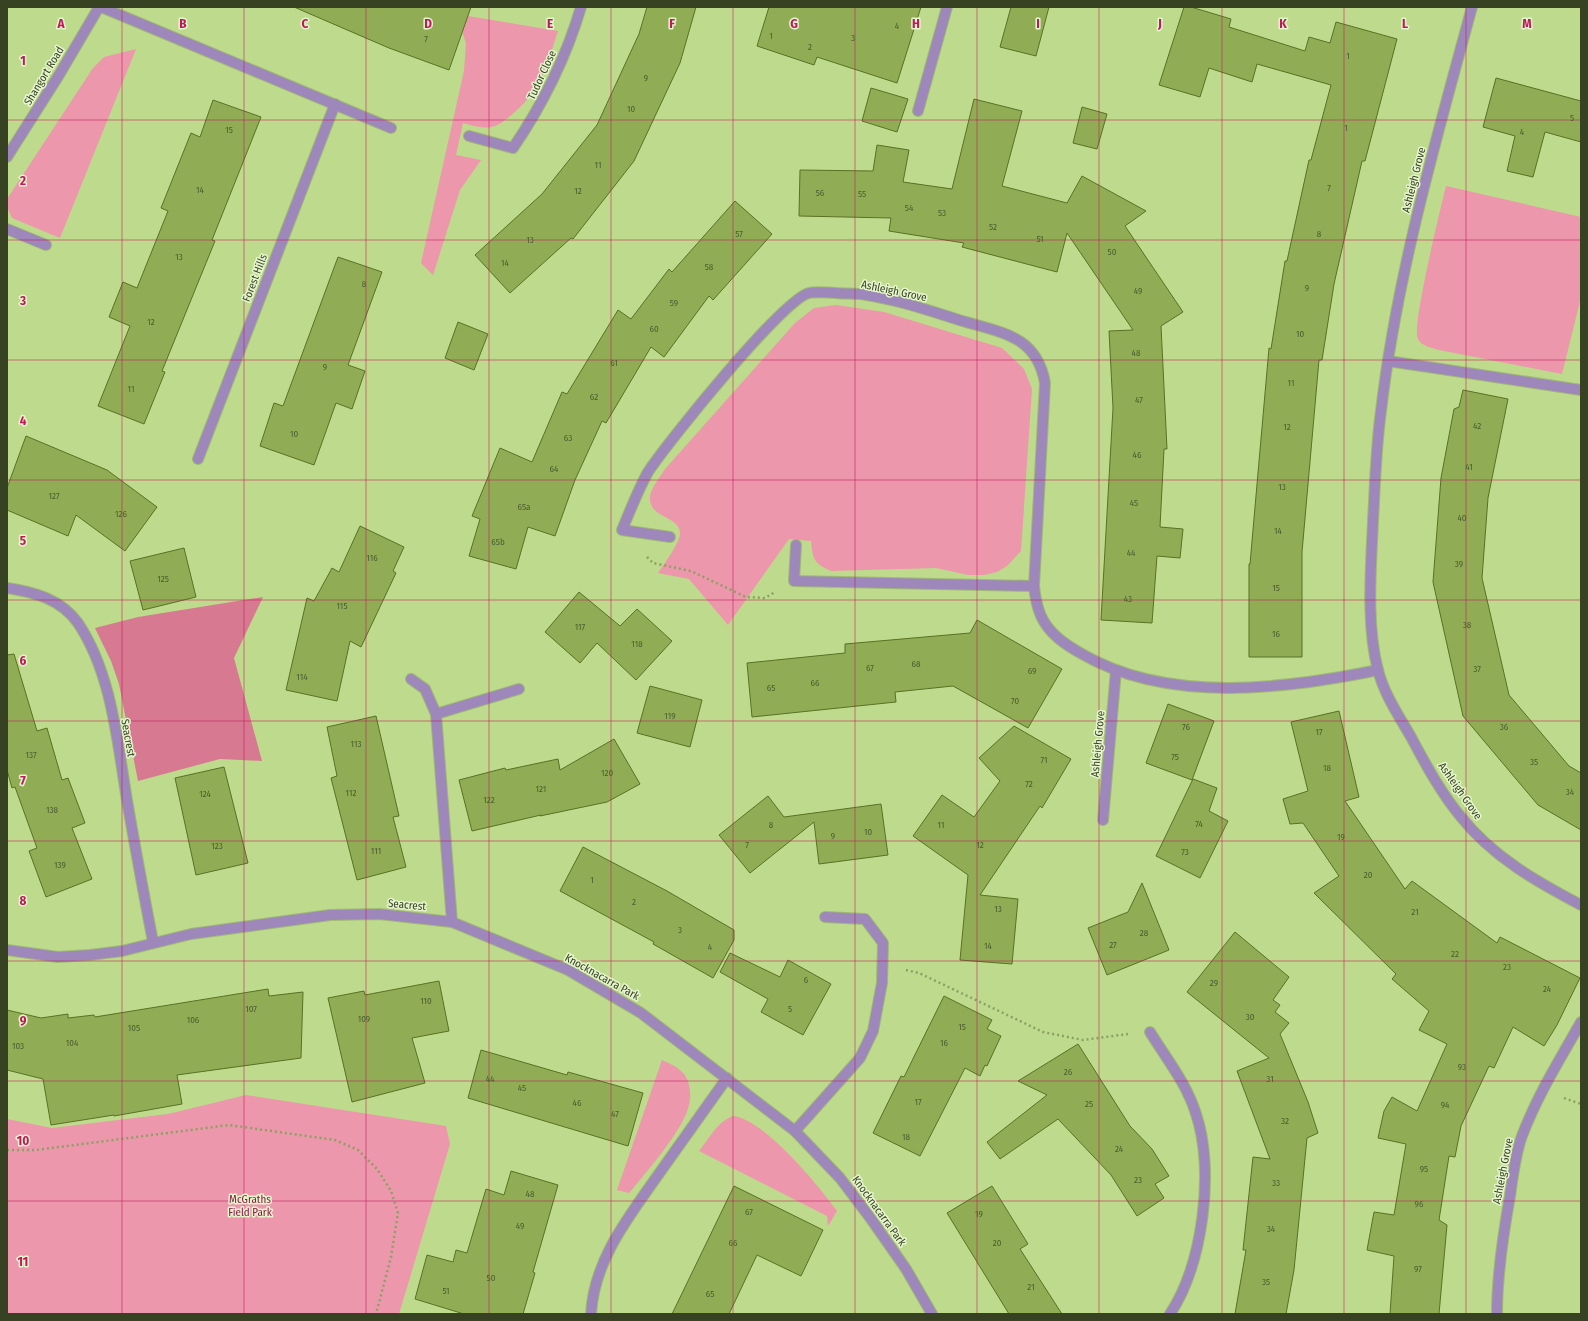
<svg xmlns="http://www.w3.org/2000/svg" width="1588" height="1321" font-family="'Fira Sans Condensed',sans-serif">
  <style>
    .green { fill: #ec97ab }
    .forest { fill: #d77a91 }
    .building { fill: #90ad56; stroke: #597124 }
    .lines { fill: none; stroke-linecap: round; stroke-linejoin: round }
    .minor-casing { stroke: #a0b974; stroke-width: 12 }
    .path { stroke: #8ba164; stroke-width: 2.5; stroke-dasharray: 2 3; stroke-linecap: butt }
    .minor { stroke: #9e87bb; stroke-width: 10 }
    .grid { fill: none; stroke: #c2185b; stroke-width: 1; stroke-opacity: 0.55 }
    .labels { text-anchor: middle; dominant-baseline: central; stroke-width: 3; stroke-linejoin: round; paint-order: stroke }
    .number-label { font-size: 9px; fill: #4c5d2e }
    .street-label { font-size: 11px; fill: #364221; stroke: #e6f5ce }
    .park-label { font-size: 11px; fill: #881842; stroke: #e6f5ce }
    .grid-label { font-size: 13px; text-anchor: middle; font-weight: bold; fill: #c2185b; stroke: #e6f5ce; stroke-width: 3; stroke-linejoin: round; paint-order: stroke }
  </style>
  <rect width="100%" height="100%" fill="#beda8c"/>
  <g class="green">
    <path d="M456,14l102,17c-12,36 -17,61 -49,86 -5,4 -11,9 -18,10 -8,2 -20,-2 -28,-4l-7,32 25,5 -21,30 -27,85 -12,-12 43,-192 2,-28z"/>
    <path d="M136,49l-76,189 -48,-20 -4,-9 -1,-10 86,-131 11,-11z"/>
    <path d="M1446,186l135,31v80l-19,77 -123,-24c-6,-2 -18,-4 -21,-11 -7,-11 23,-132 28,-153z"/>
    <path d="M836,305l48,7 118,36 22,21 8,20 -11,162 -14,15 -10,6 -13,3h-16l-32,-7 -105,3c-18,-8 -18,-12 -20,-30l-22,-2 -61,86 -39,-46 -31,-6c6,-9 22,-30 22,-40 0,-17 -32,-15 -30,-36 1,-9 10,-20 15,-28l130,-146 19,-15z"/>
    <path d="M662,1060c6,3 14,6 19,11 9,7 11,24 8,34 -5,24 -44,69 -60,88l-12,-3z"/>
    <path d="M246,1095l200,31 4,18 -51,170h-392v-195l45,9 116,-14z"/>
    <path d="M733,1116c31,3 86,70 104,95l-9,15 -1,-10 -128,-65c10,-12 18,-29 34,-35z"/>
  </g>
  <path class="forest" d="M263,597l-29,61 28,103 -42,-2 -82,22 -19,-97 -8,-23 -16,-33 43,-11z"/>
  <g class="building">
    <path d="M294,7h177l-22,63 -60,-22z"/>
    <path d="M647,7h49l-16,56 -46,98 -61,78 -2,-1 -61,55 -35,-38 67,-61 55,-69 42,-91z"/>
    <path d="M769,7h152l-24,76 -80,-26 -3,8 -57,-19z"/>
    <path d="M1011,7h38l-13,49 -36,-9z"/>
    <path d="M1184,7h7l40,12 -2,8 76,24 4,-14 21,6 6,-21 61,17 -32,122h-3l-28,123 -12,76h-3l-17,192v105h-53v-93h1l19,-216 2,1 14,-88h2l22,-101h2l20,-75 -74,-21 -5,18 -43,-14 -9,29 -41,-12z"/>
    <path d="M1496,78l85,23v41l-36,-10 -12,45 -26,-6 8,-35 -32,-9z"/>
    <path d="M871,88l37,11 -11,33 -35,-11z"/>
    <path d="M974,99l48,12 -20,75 65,17 15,-27 64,35 -21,15 58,86 -22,14 6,123h-3l-4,78 23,2 -3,29 -23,-2 -5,67 -51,-3 12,-212 -4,-77 24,-1 -66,-97 -10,39 -95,-25 2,-4 -75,-12 2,-13 -92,-2 1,-46 73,1 4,-26 32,5 -6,32 49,7z"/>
    <path d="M213,100l48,17 -49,123 3,1 -53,130 3,1 -21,52 -46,-18 32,-80 -21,-9 14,-35 14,6 31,-77 -7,-3 30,-75 9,4z"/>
    <path d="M1082,107l25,7 -10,35 -24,-6z"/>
    <path d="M735,201l37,33 -59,66 -4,-4 -45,61 -13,-10 -45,76 -4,-2 -27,59 -20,56 -27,-9 -12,42 -47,-13 11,-37 -8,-3 28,-68 32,14 30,-70 5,2 51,-84 13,9 38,-50 3,3z"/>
    <path d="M338,257l44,15 -34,93 17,6 -13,38 -16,-6 -22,62 -54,-19 14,-43 9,3z"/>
    <path d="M458,322l30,12 -14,36 -29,-12z"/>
    <path d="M1463,390l45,9 -20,99 -6,80 27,117 60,71 12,7v57l-43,-25 -75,-89 -30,-134 8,-104 13,-69 5,-2z"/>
    <path d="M26,436l81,34 50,37 -32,44 -49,-36 -8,21 -61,-26v-22z"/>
    <path d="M360,526l44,21 -11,24 3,2 -35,74 -11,-6 -13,60 -51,-11 21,-92 7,3 18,-33 7,4z"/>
    <path d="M184,548l12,49 -53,13 -13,-49z"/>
    <path d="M579,592l41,34 17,-17 35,32 -36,39 -39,-37 -17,20 -35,-31z"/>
    <path d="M977,620l85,49 -34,59 -75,-42 -58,6 1,10 -144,15 -5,-54 98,-10v-9l125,-11z"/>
    <path d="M14,654l23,77 10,-3 15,52 6,-2 17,45 -13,5 20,51 -46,18 -17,-46 8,-3 -22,-61 -3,1 -5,-18v-115z"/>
    <path d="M650,686l52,14 -12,47 -53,-14z"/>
    <path d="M1168,704l46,17 -22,59 -46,-17z"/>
    <path d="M1339,711l20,86 -14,4 60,88 7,-8 85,62 3,-6 80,41 -23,47 -13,21 -31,-19 -19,41 -5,-2 -28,60 -6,31 -6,-1 -10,64 8,5 -8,89h-49l4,-58 -27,-6 7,-38 20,3 12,-71 -28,-6 6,-27 8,-14 25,14 30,-67 -28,-14 10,-19 -37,-32 4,-5 -82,-81 25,-17 -36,-53 -13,1 -7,-25 25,-8 -17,-69z"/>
    <path d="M376,716l23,100 -6,1 13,50 -49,13 -26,-102 6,-2 -10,-49z"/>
    <path d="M1014,726l57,33 -29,49 -2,-2 -60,89 38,4 -6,65 -52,-4 8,-85 -55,-39 29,-41 32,22 26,-36 -21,-23z"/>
    <path d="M614,739l26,45 -33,18 -67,14 1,-1 -69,16 -13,-51 46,-12 1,2 52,-11 2,11z"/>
    <path d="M224,767l24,96 -52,12 -21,-97z"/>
    <path d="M1193,779l24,9 -8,23 19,10 -28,57 -44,-22z"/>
    <path d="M768,796l16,21 97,-13 7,51 -69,9 -5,-42 -64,51 -31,-38z"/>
    <path d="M583,847l84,44 67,39v10l-21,38 -60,-34 1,-2 -94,-51z"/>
    <path d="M1142,883l27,67 -62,25 -19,-47 40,-16z"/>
    <path d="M1235,932l54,45 -16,23 7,5 -5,7 14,11 -9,11 28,68 10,31 -11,5 -13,132 -8,44h-51l11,-64h-3l10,-93 17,2 -33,-88 32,-13 -82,-66z"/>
    <path d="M730,953l50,24 8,-17 43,24 -28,51 -42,-23 7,-13 -48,-27z"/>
    <path d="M439,981l10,50 -37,7 13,45 -73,19 -24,-104 36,-7 1,4z"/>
    <path d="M268,989l1,7 34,-4 -2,66 -124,17 5,29 -68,12v-1l-63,10 -8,-46 -36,-9v-60l34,8 27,-4v4l26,-3 1,2z"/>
    <path d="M944,996l48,24 -5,9 14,7 -14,30 -2,-1 -5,11 -15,-8 -45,88 -47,-23 28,-57 3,1z"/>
    <path d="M1078,1044l52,82 22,23 17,27 -14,8 9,14 -27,18 -26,-41 -53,-56 -58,40 -13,-17 60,-47 -29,-14z"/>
    <path d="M481,1050l86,25 1,-3 75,21 -15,53 -160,-48z"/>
    <path d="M511,1171l47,14 -25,87 2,1 -12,41h-59l-49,-15 12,-44 26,7 3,-12 11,3 19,-64 18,6z"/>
    <path d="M734,1186l89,44 -22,46 -44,-21 -28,59h-57z"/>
    <path d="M992,1186l36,58 -8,5 42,65h-53l-62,-101z"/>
  </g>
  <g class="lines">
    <g class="minor-casing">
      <g id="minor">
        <path d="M101,7l290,121"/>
        <path d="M1472,7c-36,133 -75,267 -91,404 -5,36 -6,73 -8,110 -2,46 -7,104 5,149 6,24 21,46 33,67 15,28 30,56 50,80 32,40 76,65 120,88"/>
        <path d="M918,111l29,-104"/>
        <path d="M469,136l44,12c30,-44 53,-90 68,-141"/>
        <path d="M7,157l52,-82 40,-68"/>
        <path d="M7,229l39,16"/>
        <path d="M1388,361l193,29"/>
        <path d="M198,459l137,-355"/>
        <path d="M670,537l-48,-7c8,-19 16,-40 26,-58 19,-29 134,-172 161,-179 8,-2 19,0 27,0 10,1 21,0 30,2 34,5 67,17 100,27 38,11 71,15 79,61l-11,203c1,10 3,21 7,30 8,18 25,29 41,38 86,50 203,35 296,16"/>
        <path d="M796,545l-2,36 240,5"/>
        <path d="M7,588c27,4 54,11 71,35 34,51 39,118 49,177 8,47 17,95 26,142"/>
        <path d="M411,679l14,10 11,25 16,208"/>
        <path d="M436,714l83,-25"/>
        <path d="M1103,820l13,-150"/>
        <path d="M7,950l51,7 32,-2 32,-4 69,-17 139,-19 49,-1 73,8 116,48 73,43 154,118 45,47 31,41 35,50 26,45"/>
        <path d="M1150,1032c16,26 37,52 46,82 19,56 7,150 -26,200"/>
        <path d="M795,1131l65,-73 13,-27 9,-48 1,-40 -18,-24 -40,-2"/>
        <path d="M591,1314c3,-54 37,-96 67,-139 23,-32 46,-65 69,-97"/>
        <path d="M1497,1314c0,-40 6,-79 13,-118 3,-20 5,-41 12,-60 15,-40 38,-77 59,-114"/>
      </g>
    </g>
    <g class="path">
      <path d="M647,557l6,6 38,8 55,26 19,1 10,-6"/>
      <path d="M906,970l13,3 124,59 40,8 45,-6"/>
      <path d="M1564,1098l17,6"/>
      <path d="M7,1150h29l193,-25 106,15 23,10 19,19 14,22 7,22 -7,44 -15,57"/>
    </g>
    <use href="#minor" class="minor"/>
  </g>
  <path class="grid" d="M122,7v1307M244,7v1307M366,7v1307M489,7v1307M611,7v1307M733,7v1307M855,7v1307M977,7v1307M1099,7v1307M1222,7v1307M1344,7v1307M1466,7v1307M7,120h1574M7,240h1574M7,360h1574M7,480h1574M7,600h1574M7,721h1574M7,841h1574M7,961h1574M7,1081h1574M7,1201h1574"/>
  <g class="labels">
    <g class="number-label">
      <text x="897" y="26">4</text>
      <text x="771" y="36">1</text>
      <text x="853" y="38">3</text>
      <text x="426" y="39">7</text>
      <text x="810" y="47">2</text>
      <text x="1348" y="56">1</text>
      <text x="646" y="78">9</text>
      <text x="631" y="109">10</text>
      <text x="1572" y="118">5</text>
      <text x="1346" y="128">1</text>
      <text x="229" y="130">15</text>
      <text x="1522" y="132">4</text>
      <text x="598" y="165">11</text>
      <text x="1329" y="188">7</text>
      <text x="200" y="190">14</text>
      <text x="578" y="191">12</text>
      <text x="820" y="193">56</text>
      <text x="862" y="194">55</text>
      <text x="909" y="208">54</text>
      <text x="942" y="213">53</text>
      <text x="993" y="227">52</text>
      <text x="739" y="234">57</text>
      <text x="1319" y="234">8</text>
      <text x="1040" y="239">51</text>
      <text x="530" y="240">13</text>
      <text x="1112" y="252">50</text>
      <text x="179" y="257">13</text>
      <text x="505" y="263">14</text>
      <text x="709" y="267">58</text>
      <text x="364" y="284">8</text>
      <text x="1307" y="288">9</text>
      <text x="1138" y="291">49</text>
      <text x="674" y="303">59</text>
      <text x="151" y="322">12</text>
      <text x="654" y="329">60</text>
      <text x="1300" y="334">10</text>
      <text x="1136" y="353">48</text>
      <text x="614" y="363">61</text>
      <text x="325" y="367">9</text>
      <text x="1291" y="383">11</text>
      <text x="131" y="389">11</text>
      <text x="594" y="397">62</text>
      <text x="1139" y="400">47</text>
      <text x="1477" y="426">42</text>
      <text x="1287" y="427">12</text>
      <text x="294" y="434">10</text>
      <text x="568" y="438">63</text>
      <text x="1137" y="455">46</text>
      <text x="1469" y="467">41</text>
      <text x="554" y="469">64</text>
      <text x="1282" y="487">13</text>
      <text x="54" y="496">127</text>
      <text x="1134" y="503">45</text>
      <text x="524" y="507">65a</text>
      <text x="121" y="514">126</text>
      <text x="1462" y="518">40</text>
      <text x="1278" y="531">14</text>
      <text x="498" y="542">65b</text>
      <text x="1131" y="553">44</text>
      <text x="372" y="558">116</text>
      <text x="1459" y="564">39</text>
      <text x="163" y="579">125</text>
      <text x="1276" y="588">15</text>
      <text x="1128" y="599">43</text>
      <text x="342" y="606">115</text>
      <text x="1467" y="625">38</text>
      <text x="580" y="627">117</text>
      <text x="1276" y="634">16</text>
      <text x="637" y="644">118</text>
      <text x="916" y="664">68</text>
      <text x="870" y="668">67</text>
      <text x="1477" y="669">37</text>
      <text x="1032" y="671">69</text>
      <text x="302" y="677">114</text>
      <text x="815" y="683">66</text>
      <text x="771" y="688">65</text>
      <text x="1015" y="701">70</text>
      <text x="670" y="716">119</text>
      <text x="1186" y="727">76</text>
      <text x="1504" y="727">36</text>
      <text x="1319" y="732">17</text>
      <text x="356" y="744">113</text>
      <text x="31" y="755">137</text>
      <text x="1175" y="757">75</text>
      <text x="1044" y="760">71</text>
      <text x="1534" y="762">35</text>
      <text x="1327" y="768">18</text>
      <text x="607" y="773">120</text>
      <text x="1029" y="784">72</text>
      <text x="541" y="789">121</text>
      <text x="1570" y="792">34</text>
      <text x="351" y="793">112</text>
      <text x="205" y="794">124</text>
      <text x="489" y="800">122</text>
      <text x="52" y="810">138</text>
      <text x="1199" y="824">74</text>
      <text x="771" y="825">8</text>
      <text x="941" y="825">11</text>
      <text x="868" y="832">10</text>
      <text x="833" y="836">9</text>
      <text x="1341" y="837">19</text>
      <text x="747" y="845">7</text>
      <text x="980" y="845">12</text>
      <text x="217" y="846">123</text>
      <text x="376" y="851">111</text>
      <text x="1185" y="852">73</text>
      <text x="60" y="865">139</text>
      <text x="1368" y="875">20</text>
      <text x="592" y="880">1</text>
      <text x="634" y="902">2</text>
      <text x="998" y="909">13</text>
      <text x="1415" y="912">21</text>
      <text x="680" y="930">3</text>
      <text x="1144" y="933">28</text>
      <text x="1113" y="945">27</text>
      <text x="988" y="946">14</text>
      <text x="710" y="947">4</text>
      <text x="1455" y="954">22</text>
      <text x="1507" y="967">23</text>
      <text x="806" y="980">6</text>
      <text x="1214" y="983">29</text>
      <text x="1547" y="989">24</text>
      <text x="426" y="1001">110</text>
      <text x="251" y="1009">107</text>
      <text x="790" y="1009">5</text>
      <text x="1250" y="1017">30</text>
      <text x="364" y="1019">109</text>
      <text x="193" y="1020">106</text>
      <text x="962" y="1027">15</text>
      <text x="134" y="1028">105</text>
      <text x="72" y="1043">104</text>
      <text x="944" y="1043">16</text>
      <text x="18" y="1046">103</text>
      <text x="1462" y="1067">93</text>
      <text x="1068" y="1072">26</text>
      <text x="490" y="1079">44</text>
      <text x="1270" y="1079">31</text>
      <text x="522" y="1088">45</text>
      <text x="918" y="1102">17</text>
      <text x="577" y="1103">46</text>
      <text x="1089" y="1104">25</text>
      <text x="1445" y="1105">94</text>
      <text x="615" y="1114">47</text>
      <text x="1285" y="1121">32</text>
      <text x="906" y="1137">18</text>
      <text x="1119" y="1149">24</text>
      <text x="1424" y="1169">95</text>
      <text x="1138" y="1180">23</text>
      <text x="1276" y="1183">33</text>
      <text x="530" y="1194">48</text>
      <text x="1419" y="1204">96</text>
      <text x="749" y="1212">67</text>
      <text x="979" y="1214">19</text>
      <text x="520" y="1226">49</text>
      <text x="1271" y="1229">34</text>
      <text x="733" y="1243">66</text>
      <text x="997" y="1243">20</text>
      <text x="1418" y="1269">97</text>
      <text x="491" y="1278">50</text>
      <text x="1266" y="1282">35</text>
      <text x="1031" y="1287">21</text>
      <text x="446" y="1291">51</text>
      <text x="710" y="1294">65</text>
    </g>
    <g class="street-label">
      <text transform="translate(542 75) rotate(-65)">Tudor Close</text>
      <text transform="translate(44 76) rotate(-59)">Shangort Road</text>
      <text transform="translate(1414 180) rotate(-76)">Ashleigh Grove</text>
      <text transform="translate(255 278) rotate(-69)">Forest Hills</text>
      <text transform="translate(894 291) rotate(12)">Ashleigh Grove</text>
      <text transform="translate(128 738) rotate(80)">Seacrest</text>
      <text transform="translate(1098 744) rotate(-85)">Ashleigh Grove</text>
      <text transform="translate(1460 791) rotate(55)">Ashleigh Grove</text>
      <text transform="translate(407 905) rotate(5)">Seacrest</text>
      <text transform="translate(602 977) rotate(29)">Knocknacarra Park</text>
      <text transform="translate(1503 1171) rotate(-79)">Ashleigh Grove</text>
      <text transform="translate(879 1211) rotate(54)">Knocknacarra Park</text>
    </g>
    <g class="park-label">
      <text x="250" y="1199">McGraths<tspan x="250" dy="13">Field Park</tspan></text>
    </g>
  </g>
  <g class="grid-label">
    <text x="61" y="28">A</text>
    <text x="183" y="28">B</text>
    <text x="305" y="28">C</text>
    <text x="428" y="28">D</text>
    <text x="550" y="28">E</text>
    <text x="672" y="28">F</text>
    <text x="794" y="28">G</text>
    <text x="916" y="28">H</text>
    <text x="1038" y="28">I</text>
    <text x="1160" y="28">J</text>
    <text x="1283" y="28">K</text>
    <text x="1405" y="28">L</text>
    <text x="1527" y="28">M</text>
    <text x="23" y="65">1</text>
    <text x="23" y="185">2</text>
    <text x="23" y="305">3</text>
    <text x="23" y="425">4</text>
    <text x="23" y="545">5</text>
    <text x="23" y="665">6</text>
    <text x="23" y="785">7</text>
    <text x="23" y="905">8</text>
    <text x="23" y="1025">9</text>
    <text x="23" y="1145">10</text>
    <text x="23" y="1266">11</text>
  </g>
  <rect width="1588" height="1321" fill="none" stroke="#364221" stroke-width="16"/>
</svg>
